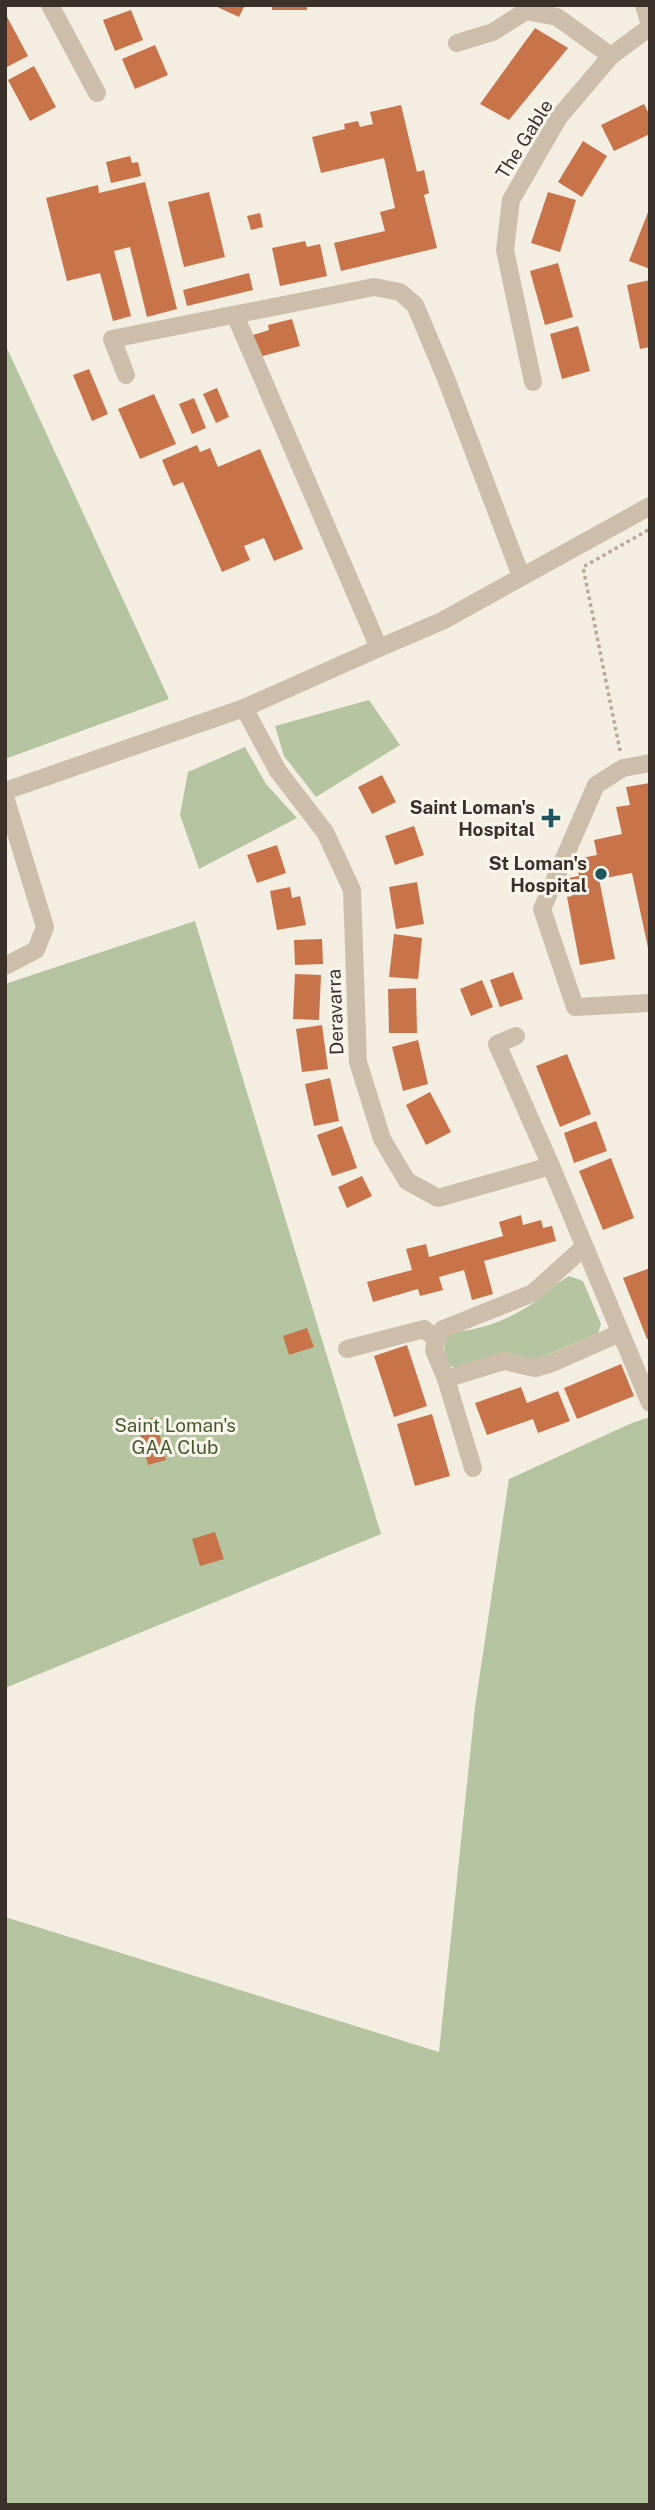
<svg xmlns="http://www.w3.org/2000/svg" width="655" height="2510" font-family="'Public Sans',sans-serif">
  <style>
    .green { fill: #b5c4a0 }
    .building { fill: #c9734a }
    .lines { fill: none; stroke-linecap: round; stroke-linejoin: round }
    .path { stroke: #b9a896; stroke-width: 3.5; stroke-dasharray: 3.5 3.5; stroke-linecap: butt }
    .minor { stroke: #cdbeac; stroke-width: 18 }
    .poi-dot { fill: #1e555e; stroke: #fbf6ee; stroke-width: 2.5 }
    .labels { text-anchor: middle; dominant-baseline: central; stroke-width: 6; stroke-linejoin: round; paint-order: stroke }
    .street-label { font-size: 19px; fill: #3b312b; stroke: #fbf6ee }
    .poi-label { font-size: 19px; font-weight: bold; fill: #3b312b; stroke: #fbf6ee; text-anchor: end }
    .park-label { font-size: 19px; fill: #465a2e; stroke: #fbf6ee }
  </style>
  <rect width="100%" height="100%" fill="#f4ede1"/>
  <g class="green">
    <path d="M5,344l164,355 -164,60z"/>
    <path d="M369,700l31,45 -84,52 -32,-41 -9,-30z"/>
    <path d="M245,747l21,37 31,34 -98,51 -19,-54 8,-43z"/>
    <path d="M195,921l186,613 -376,154v-704z"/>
    <path d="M569,1276l14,5 18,43 -3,9 -63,27 -75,9 -10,-3 -6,-14 1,-13 7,-7c32,-2 61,-14 87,-33 10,-8 19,-17 30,-23z"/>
    <path d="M650,1417v1088h-645v-588l434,135 36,-345 34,-228 123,-56z"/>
  </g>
  <g class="building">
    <path d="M213,5h32l-6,12z"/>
    <rect x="272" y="5" width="35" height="5"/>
    <path d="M131,10l12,30 -28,11 -12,-31z"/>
    <path d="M5,13l23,43 -23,12z"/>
    <path d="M535,28l33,20 -59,72 -29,-16z"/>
    <path d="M155,45l13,30 -33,14 -13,-30z"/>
    <path d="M34,66l22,41 -26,14 -22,-41z"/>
    <path d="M644,104l6,12v18l-36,17 -13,-26z"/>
    <path d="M401,105l16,67 7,-2 5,23 -5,2 13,53 -96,23 -7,-28 51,-12 -5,-19 15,-4 -11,-50 -63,15 -9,-36 33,-8 -1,-5 14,-3 2,6 13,-3 -3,-12z"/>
    <path d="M583,141l24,15 -25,41 -24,-15z"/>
    <path d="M130,156l2,7 6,-1 3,14 -30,7 -5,-21z"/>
    <path d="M145,182l32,127 -30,8 -17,-70 -16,4 17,65 -18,5 -13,-48 -33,8 -21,-83 52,-13 1,8z"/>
    <path d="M209,192l16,65 -41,10 -16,-65z"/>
    <path d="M548,192l28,8 -16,52 -29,-9z"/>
    <path d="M650,207v62l-21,-8z"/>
    <path d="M260,213l3,14 -12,3 -4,-14z"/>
    <path d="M305,241l2,6 13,-3 7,32 -47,10 -8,-38z"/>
    <path d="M558,263l15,54 -28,8 -15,-54z"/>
    <path d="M249,273l4,17 -66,16 -4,-16z"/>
    <path d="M650,280v67l-10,2 -13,-64z"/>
    <path d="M292,319l8,27 -41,11 -6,-22 16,-5 -1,-5z"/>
    <path d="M578,326l12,45 -28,8 -12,-45z"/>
    <path d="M89,369l19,45 -16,7 -19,-46z"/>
    <path d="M217,388l12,29 -13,6 -13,-29z"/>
    <path d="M154,394l22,50 -36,15 -22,-50z"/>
    <path d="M194,398l12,30 -14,6 -13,-30z"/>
    <path d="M197,445l3,7 10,-4 8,19 42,-18 43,100 -29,12 -10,-23 -20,8 6,14 -28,12 -39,-90 -10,4 -11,-26z"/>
    <path d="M382,775l14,27 -24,12 -14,-27z"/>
    <path d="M650,783v174l-18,-84 -33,6 16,80 -35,6 -13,-68 5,-1 -4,-18 11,-2 -3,-17 21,-4 -3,-15 28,-6 -6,-27 14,-2 -4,-18z"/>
    <path d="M414,826l10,29 -29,10 -10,-29z"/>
    <path d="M277,845l9,28 -29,10 -10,-28z"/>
    <path d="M417,882l7,42 -28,5 -7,-42z"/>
    <path d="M290,887l2,11 8,-2 6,29 -29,5 -7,-39z"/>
    <path d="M394,934l28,4 -4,41 -29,-2z"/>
    <path d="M322,939l1,25 -28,1 -1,-25z"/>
    <path d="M513,972l10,27 -23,8 -10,-27z"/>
    <path d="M295,974l26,1 -2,45 -26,-1z"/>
    <path d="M482,980l11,27 -22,9 -11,-27z"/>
    <path d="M416,988l1,45h-28l-1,-44z"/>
    <path d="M322,1025l6,44 -26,3 -6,-43z"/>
    <path d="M418,1040l10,44 -25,7 -11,-44z"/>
    <path d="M567,1054l24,60 -31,13 -24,-61z"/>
    <path d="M330,1078l9,43 -25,5 -9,-42z"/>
    <path d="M430,1092l21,40 -25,13 -20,-40z"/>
    <path d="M596,1121l11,30 -33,12 -10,-30z"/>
    <path d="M342,1126l15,42 -25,8 -15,-41z"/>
    <path d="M611,1158l23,60 -31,12 -24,-59z"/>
    <path d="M362,1176l10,20 -25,12 -9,-21z"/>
    <path d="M521,1215l2,10 18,-5 2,8 9,-2 4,15 -72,20 9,33 -21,6 -8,-30 -25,7 4,13 -23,6 -2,-7 -45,13 -6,-20 45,-12 -6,-21 20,-5 3,13 74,-21 -4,-14z"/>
    <path d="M650,1268v70l-3,1 -24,-61z"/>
    <path d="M307,1328l7,19 -25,8 -6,-19z"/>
    <path d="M407,1345l20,61 -33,11 -20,-61z"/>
    <path d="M621,1364l13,32 -57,23 -13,-31z"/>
    <path d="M521,1387l6,16 31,-12 12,30 -32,12 -5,-14 -46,16 -12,-32z"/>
    <path d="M432,1414l18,62 -35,10 -18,-62z"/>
    <path d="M155,1417l11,43 -18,5 -11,-43z"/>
    <path d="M215,1532l9,27 -24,7 -8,-27z"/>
  </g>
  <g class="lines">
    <path class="path" d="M620,751l-37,-184 67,-38"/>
    <g class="minor">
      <path d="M50,5l47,88"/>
      <path d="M644,5l6,20"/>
      <path d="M457,43l36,-11 33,-21 31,6 54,39"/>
      <path d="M235,315l144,333"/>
      <path d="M126,375l-14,-36 262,-52 26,5 15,13 30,71 76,200"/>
      <path d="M533,382l-28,-132 6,-50 48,-83 52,-61 39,-29"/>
      <path d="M244,708l34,63 47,61 27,58 6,172 24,77 25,42 31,17 113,-32"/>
      <path d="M650,763l-27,5 -27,17 -54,124 33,98 75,-4"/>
      <path d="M5,791l239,-83 135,-60 63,-27 208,-115"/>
      <path d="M5,797l40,130 -9,23 -31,16"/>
      <path d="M516,1036l-19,8 54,122 99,237"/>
      <path d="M436,1339l-2,11 12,29 27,89"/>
      <path d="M347,1349l77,-20 12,10 7,-10 90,-36 50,-45"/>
      <path d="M446,1379l58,-18 31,7 17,-5 68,-30"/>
    </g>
  </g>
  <g class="poi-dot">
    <path d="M547.5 807.5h7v7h7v7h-7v7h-7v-7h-7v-7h7z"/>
    <circle cx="601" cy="874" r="7"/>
  </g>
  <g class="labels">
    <g class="street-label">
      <text transform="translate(524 139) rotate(-58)">The Gable</text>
      <text transform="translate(335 1012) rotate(-92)">Deravarra</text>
    </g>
    <g class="poi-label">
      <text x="535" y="807">Saint Loman's<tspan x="535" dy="22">Hospital</tspan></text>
      <text x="587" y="863">St Loman's<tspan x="587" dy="22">Hospital</tspan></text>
    </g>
    <g class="park-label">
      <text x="175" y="1425">Saint Loman's<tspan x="175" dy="22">GAA Club</tspan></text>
    </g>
  </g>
  <rect width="655" height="2510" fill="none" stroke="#3b312b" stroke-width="14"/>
</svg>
